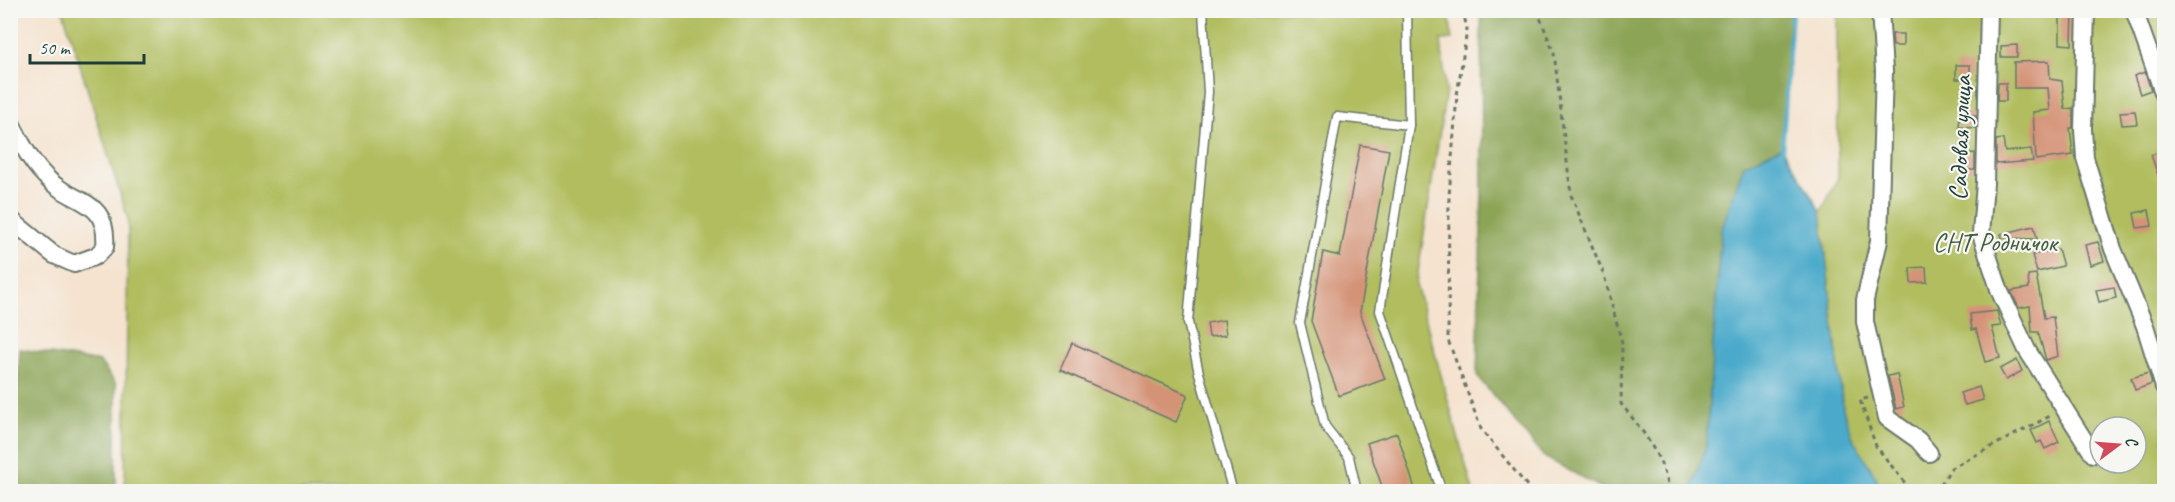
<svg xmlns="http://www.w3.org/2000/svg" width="2175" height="502" font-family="Caveat,sans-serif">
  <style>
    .green { fill: #b1bd5f; stroke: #687d4a; stroke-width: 1.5; fill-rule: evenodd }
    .forest { fill: #8ca456; stroke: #567045; stroke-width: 1.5 }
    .water { fill: #4caacb; stroke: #367480; stroke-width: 1.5 }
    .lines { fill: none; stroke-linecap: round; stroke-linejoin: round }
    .stream { stroke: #4caacb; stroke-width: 4.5 }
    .building { fill: #d49377 }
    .lane-casing { stroke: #6a776a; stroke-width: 11 }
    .street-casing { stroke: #6a776a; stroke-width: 20 }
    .path { stroke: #6a776a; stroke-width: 3; stroke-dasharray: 4.5 4.5; stroke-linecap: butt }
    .lane { stroke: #fff; stroke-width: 8 }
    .street { stroke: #fff; stroke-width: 16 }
    .labels { text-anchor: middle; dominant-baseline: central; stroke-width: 4.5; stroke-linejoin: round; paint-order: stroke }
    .street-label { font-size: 26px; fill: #1f3d34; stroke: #f6f6f2 }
    .park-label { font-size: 26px; fill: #445d3f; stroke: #f6f6f2 }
  </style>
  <rect width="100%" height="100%" fill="#f6f6f2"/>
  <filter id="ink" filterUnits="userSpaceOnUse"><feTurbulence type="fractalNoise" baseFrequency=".0167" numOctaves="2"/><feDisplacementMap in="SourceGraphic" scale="12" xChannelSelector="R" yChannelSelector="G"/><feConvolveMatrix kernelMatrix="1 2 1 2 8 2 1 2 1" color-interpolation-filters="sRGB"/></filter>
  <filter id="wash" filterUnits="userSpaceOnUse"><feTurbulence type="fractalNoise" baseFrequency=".008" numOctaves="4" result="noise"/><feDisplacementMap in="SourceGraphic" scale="24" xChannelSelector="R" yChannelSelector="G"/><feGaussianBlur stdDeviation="1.35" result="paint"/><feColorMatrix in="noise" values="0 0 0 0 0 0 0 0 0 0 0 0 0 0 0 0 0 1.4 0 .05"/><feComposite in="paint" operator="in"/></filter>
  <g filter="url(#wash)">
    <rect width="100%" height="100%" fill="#f5e3cf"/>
    <g class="green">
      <path d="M63,11h1386l3,28 -11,1 5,51 -30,194 57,206h-1348l3,-272z"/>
      <path d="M1837,11h327v480h-287v-12l-23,-38 -11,-32 -22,-197 17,-34zM2100,427h36v36h-36z"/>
    </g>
    <g class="forest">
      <path d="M1481,11h311l-10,136 -38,18 -23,66 -15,216 -15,44h-84l-63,-34 -67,-81 5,-188z"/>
      <path d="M20,349l80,13 16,22v107h-105z"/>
    </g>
    <path class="water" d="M1782,147l39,65 22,197 11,32 23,38v12h-186l15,-44 15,-216 23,-66z"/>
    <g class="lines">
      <path class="stream" d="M1782,151l10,-141"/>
    </g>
    <g id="blocks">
      <g class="building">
        <path d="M2060,10h13l-1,35 -12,-1z"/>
        <path d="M1892,34h11v12h-10z"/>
        <path d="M2017,45v12h-16v-11z"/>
        <path d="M2049,61l1,18 12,2 3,28 8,-1v20h-3l3,27 -37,5 -3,-48 17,-2 -2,-22h-34v-26z"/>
        <rect x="1956" y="65" width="14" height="14"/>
        <path d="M2145,72l6,18 -11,4 -6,-18z"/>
        <path d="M1998,83h8v18h-9z"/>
        <path d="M2135,111l2,13 -15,1 -2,-13z"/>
        <path d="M1960,114l16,1v13l-17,-1z"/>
        <path d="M2003,139l2,13 26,-3 2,12 -37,3v-24z"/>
        <path d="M1360,145l29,5 -29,162 25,67 -46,17 -28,-75 12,-69 17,4z"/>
        <path d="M2164,150v39h-1l-12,-34z"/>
        <path d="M1975,153v17h-11l-1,-16z"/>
        <path d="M2149,210l3,16 -15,2 -3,-15z"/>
        <path d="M2034,226l3,13 -35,-1 -1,-4z"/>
        <path d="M2098,242l6,19 -14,4 -5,-20z"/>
        <path d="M2058,249l5,17 -26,6 -5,-17z"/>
        <path d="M1926,267l1,15 -16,1 -1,-15z"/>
        <path d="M2036,274l8,44 9,-1 5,39 -12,4 -8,-28h-6l-2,-26 -11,2 -8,-17 18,-3 -1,-13z"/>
        <path d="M2114,287l2,11 -17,4 -3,-12z"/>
        <path d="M1997,311l4,15 -9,1 8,31 -15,4 -9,-33 -4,1 -2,-16z"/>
        <path d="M1224,320l2,15 -17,2 -2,-14z"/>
        <path d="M1072,343l116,52 -12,27 -116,-52z"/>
        <path d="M2017,360l5,11 -16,9 -6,-11z"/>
        <path d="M2149,373l3,11 -17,6 -4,-12z"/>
        <path d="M1897,374l7,33 -8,2 -8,-33z"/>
        <path d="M1979,387l4,13 -18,5 -5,-12z"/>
        <path d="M2049,421l10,21 -14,7 -4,-8 -4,2 -6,-13z"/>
        <path d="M1397,433l19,59h-32l-17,-49z"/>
      </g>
    </g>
  </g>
  <g filter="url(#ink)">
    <use href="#blocks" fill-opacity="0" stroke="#6a776a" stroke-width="1.5"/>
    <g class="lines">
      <g class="lane-casing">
        <g id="lane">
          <path d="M1203,10l5,82 -20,230 11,51 34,119"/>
          <path d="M1407,10l2,115 -29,186 62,181"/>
          <path d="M1357,492l-8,-35 -24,-31 -25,-103 37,-206 72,8"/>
        </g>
      </g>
      <g class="street-casing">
        <g id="street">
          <path d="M1880,10l4,61 -5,170 -14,59v22l22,96 31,22 11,13"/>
          <path d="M1989,10l-4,173 -4,51 19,58 27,58 66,104"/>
          <path d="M2086,10l-3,120 2,28 28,91 32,77 19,61"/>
          <path d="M2134,10l30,85"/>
          <path d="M10,121c9,18 20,40 35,55 27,30 64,20 60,71l-9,9 -22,8 -20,-9 -44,-36"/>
        </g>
      </g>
      <g class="path">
        <path d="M1463,10l4,20 -10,65 -8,101 -1,144 33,89 51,63"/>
        <path d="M1537,10l17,43 17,142 33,80 18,68 -1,61c22,26 42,54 49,88"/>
        <path d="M1868,398l-8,2 16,46 36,46"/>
        <path d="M1936,492l15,-24 101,-53"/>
      </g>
      <use href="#lane" class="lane"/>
      <use href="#street" class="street"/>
    </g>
  </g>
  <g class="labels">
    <g class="street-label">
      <text transform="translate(1960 138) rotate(-88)">Садовая улица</text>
    </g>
    <g class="park-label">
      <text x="1995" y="242">СНТ Родничок</text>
    </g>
  </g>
  <rect width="2175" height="502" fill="none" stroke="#f6f6f2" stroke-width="36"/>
  <g transform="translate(2118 445) rotate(74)"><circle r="28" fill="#f6f6f2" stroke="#a0aca6" stroke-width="1.5"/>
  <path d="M0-4.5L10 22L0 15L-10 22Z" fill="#d1495b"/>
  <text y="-9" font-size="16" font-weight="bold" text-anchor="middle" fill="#1f3d34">С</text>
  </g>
  <path d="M30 54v9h114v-9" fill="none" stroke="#1f3d34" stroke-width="3"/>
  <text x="39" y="54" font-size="18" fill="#1f3d34" stroke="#f6f6f2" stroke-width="4.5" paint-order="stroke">50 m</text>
</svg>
